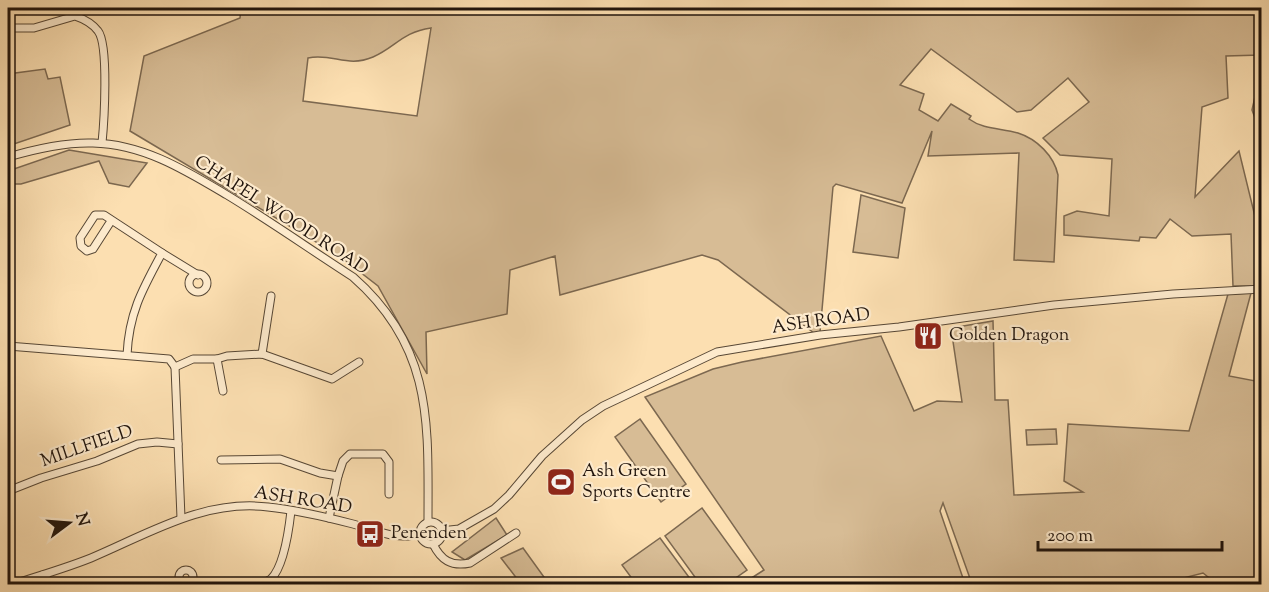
<svg xmlns="http://www.w3.org/2000/svg" width="1269" height="592" font-family="'Sorts Mill Goudy',serif">
  <style>
    .green { fill: #d7bc95; stroke: #7c6850; stroke-width: 1.5; fill-rule: evenodd }
    .lines { fill: none; stroke-linecap: round; stroke-linejoin: round }
    .minor-casing { stroke: #574735; stroke-width: 9 }
    .minor { stroke: #fdeacc; stroke-width: 7 }
    .labels { text-anchor: middle; dominant-baseline: central; stroke-width: 4.5; stroke-linejoin: round; paint-order: stroke }
    .street-label { font-size: 18px; fill: #20140c; stroke: #fdeacc }
    .poi-label { font-size: 18px; fill: #20140c; stroke: #fdeacc; text-anchor: start }
  </style>
  <rect width="100%" height="100%" fill="#fcdfb1"/>
  <filter id="stains"><feTurbulence type="fractalNoise" baseFrequency=".00333" numOctaves="4"/><feColorMatrix values="0 0 0 0 .2 0 0 0 0 .09 0 0 0 0 .02 0 0 0 .5 -.17"/></filter>
  <radialGradient id="worn" r=".72"><stop offset=".6" stop-color="#630" stop-opacity="0"/><stop offset="1" stop-color="#630" stop-opacity=".3"/></radialGradient>
  <g class="green">
    <path d="M241,8h1020v47l-35,1 2,42 -26,9 -7,90 44,-46 22,90v45h-28l-2,-52 -39,2 -22,-17 -14,19 -16,-1 -1,4 -75,-6v-19l13,-5 32,5 3,-57 -52,-4 -17,-17 46,-36 -21,-24 -37,32 -14,2 -86,-63 -31,36 24,9 -5,16 19,11 13,-17 20,12 -2,3c15,11 33,9 49,14 19,6 36,23 40,42l-4,87 -40,-2 5,-107 -91,3 4,-25 -30,72 -66,-19 -3,3 -13,145 -6,1 -96,-73 -16,-5 -142,40 -5,-39 -45,14 -3,44 -81,18 1,42 -49,-88 -40,-31 -208,-124 14,-75 96,-38zM431,28l-14,88 -114,-15 5,-43c25,-5 39,10 65,-1 23,-10 29,-25 58,-29z"/>
    <path d="M45,69l3,10 12,-2 10,48 -62,21v-72z"/>
    <path d="M1261,70v52l-3,4 -6,-16z"/>
    <path d="M69,150l78,13 -18,24 -20,-4 -10,-22 -78,23h-13v-13z"/>
    <path d="M861,195l44,13 -7,50 -45,-6z"/>
    <path d="M1251,293l-22,83 32,6v202h-44l-14,-11 -43,11h-188l-29,-81 -3,8 25,73h-223l22,-14 -119,-173 68,-28 29,-7 139,-26 33,75 23,-10 25,1 -11,-74 42,-7 2,79h13l6,95 69,-3 -19,-11 4,-57 121,7 39,-137z"/>
    <path d="M640,419l46,65 -25,18 -46,-65z"/>
    <path d="M1056,429l1,15 -30,1 -1,-15z"/>
    <path d="M702,508l45,62 -20,14h-27l-35,-48z"/>
    <path d="M496,518l11,17 -42,25 -13,-8z"/>
    <path d="M660,538l34,46h-58l-14,-19z"/>
    <path d="M523,548l26,36h-28l-20,-26z"/>
  </g>
  <g class="lines">
    <g class="minor-casing">
      <g id="minor">
        <path d="M8,28h26l41,-12c9,3 17,7 23,15 11,14 6,92 4,112"/>
        <path d="M8,157c27,-8 56,-15 85,-14 50,1 92,27 134,52 43,26 84,55 126,82 81,71 75,147 75,245"/>
        <path d="M111,221l-18,28 -6,2 -6,-5 -1,-8 15,-23h9l58,38c-20,37 -33,60 -35,102"/>
        <path d="M162,253l36,22"/>
        <circle cx="198" cy="283" r="9"/>
        <path d="M8,346l161,13 6,8"/>
        <path d="M262,354l9,-58"/>
        <path d="M217,359l6,32"/>
        <path d="M175,367l18,-8h24l10,-3 35,-2 70,25 27,-17"/>
        <path d="M175,367l6,151"/>
        <path d="M221,460l59,-1 40,14 18,3 -9,42"/>
        <path d="M338,476l5,-15 7,-7h33l6,8v32"/>
        <path d="M8,491l33,-13 56,-17 41,-17 19,-2 21,2"/>
        <circle cx="431" cy="533" r="11"/>
        <path d="M441,531l18,-2 35,-20 15,-14 33,-39 40,-36 21,-14 114,-54 103,-17 79,-8 155,-22 119,-11 89,-5"/>
        <path d="M433,544c8,16 18,23 37,19l46,-30"/>
        <circle cx="186" cy="577" r="7"/>
        <path d="M43,575l10,9"/>
        <path d="M270,580l8,4"/>
        <path d="M13,584c26,-8 53,-16 78,-26 57,-24 113,-59 177,-51 29,3 58,10 85,17 20,5 46,18 67,9"/>
        <path d="M263,584c2,-2 5,-3 8,-5 13,-13 18,-50 20,-68"/>
      </g>
    </g>
    <use href="#minor" class="minor"/>
  </g>
  <defs>
    <g id="restaurant-square" transform="scale(1.5)"><rect x="-9" y="-9" width="18" height="18" rx="4" fill="#8f2418" stroke="#fdeacc"/><path d="M-5-6h1v4h1v-4h1v4h1v-4h1v5L-1.5 .5V6h-2V.5L-5-1ZM5-6V6H3V1.5H1.5Q1.5-4 5-6Z" fill="#fff"/></g>
    <g id="stadium-square" transform="scale(1.5)"><rect x="-9" y="-9" width="18" height="18" rx="4" fill="#8f2418" stroke="#fdeacc"/><path d="M0-5a6.5 5 0 1 0 0 10a6.5 5 0 1 0 0-10ZM-3.5-1.8h7v3.6h-7Z" fill="#fff"/></g>
    <g id="bus-square" transform="scale(1.5)"><rect x="-9" y="-9" width="18" height="18" rx="4" fill="#8f2418" stroke="#fdeacc"/><path d="M-5-6H5V4H4V6H2V4H-2V6H-4V4H-5ZM-3.5-4V0h7V-4ZM-3.5 1.2v1.5H-2V1.2ZM2 1.2v1.5H3.5V1.2Z" fill="#fff"/></g>
  </defs>
  <g fill-rule="evenodd">
    <use href="#restaurant-square" x="928" y="336"/>
    <use href="#stadium-square" x="561" y="482"/>
    <use href="#bus-square" x="370" y="534"/>
  </g>
  <g class="labels">
    <g class="street-label">
      <text transform="translate(281 216) rotate(33)">CHAPEL WOOD ROAD</text>
      <text transform="translate(821 322) rotate(-8)">ASH ROAD</text>
      <text transform="translate(87 447) rotate(-19)">MILLFIELD</text>
      <text transform="translate(303 501) rotate(9)">ASH ROAD</text>
    </g>
    <g class="poi-label">
      <text x="949" y="336">Golden Dragon</text>
      <text x="582" y="472">Ash Green<tspan x="582" dy="21">Sports Centre</tspan></text>
      <text x="391" y="534">Penenden</text>
    </g>
  </g>
  <rect width="1269" height="592" fill="none" stroke="#fcdfb1" stroke-width="30"/>
  <rect x="9" y="9" width="1251" height="574" fill="none" stroke="#20140c" stroke-width="3"/>
  <rect x="15" y="15" width="1239" height="562" fill="none" stroke="#20140c" stroke-width="1.5"/>
  <g transform="translate(69 523) rotate(74)" stroke="#fdeacc" stroke-width="4.5" paint-order="stroke">
  <path d="M0-4.5L10 22L0 15L-10 22Z" fill="#20140c"/>
  <text y="-9" font-size="16" font-weight="bold" text-anchor="middle" fill="#20140c">N</text>
  </g>
  <path d="M1038 541v9h184v-9" fill="none" stroke="#20140c" stroke-width="3"/>
  <text x="1047" y="541" font-size="18" fill="#20140c" stroke="#fdeacc" stroke-width="4.5" paint-order="stroke">200 m</text>
  <rect width="100%" height="100%" filter="url(#stains)"/>
  <rect width="100%" height="100%" fill="url(#worn)"/>
</svg>
